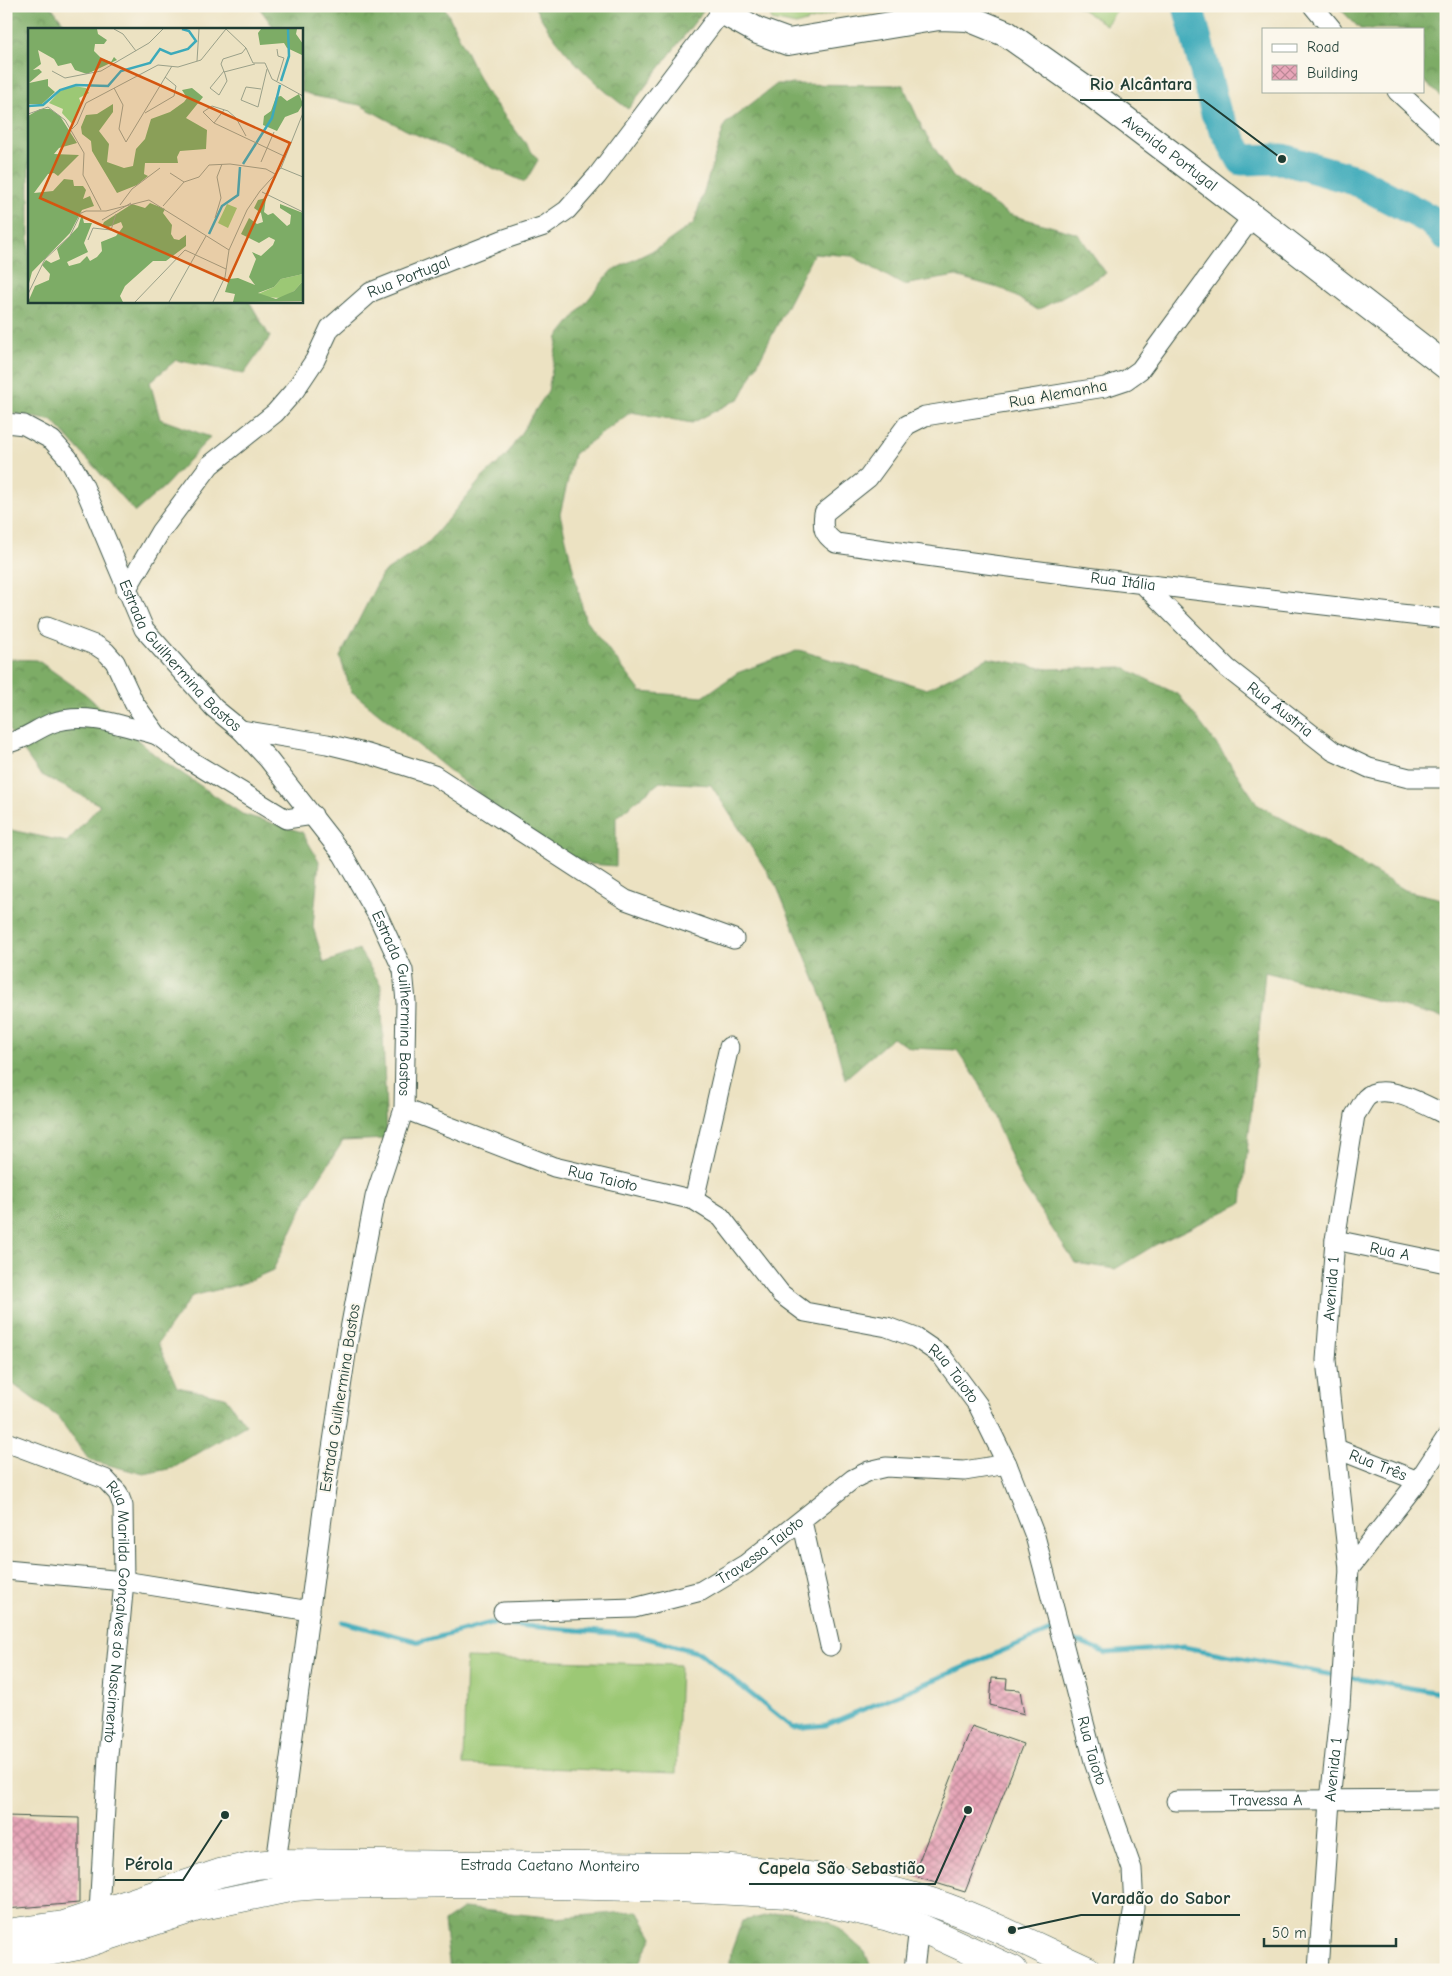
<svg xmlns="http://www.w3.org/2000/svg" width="1452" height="1976" font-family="'Comic Neue',sans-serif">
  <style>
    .grass { fill: #9cc875; stroke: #5e8254 }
    .forest { fill: url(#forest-crowns); stroke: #4e744d }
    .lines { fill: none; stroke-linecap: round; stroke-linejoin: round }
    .stream { stroke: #3caaba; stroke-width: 5 }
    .river { stroke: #3caaba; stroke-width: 31 }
    .building { fill: url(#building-cross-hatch) }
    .street-casing { stroke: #3e5649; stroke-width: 21 }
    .secondary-casing { stroke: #3e5649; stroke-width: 28 }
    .primary-casing { stroke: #3e5649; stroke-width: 29 }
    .street { stroke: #fff; stroke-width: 19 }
    .secondary { stroke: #fff; stroke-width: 26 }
    .primary { stroke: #fff; stroke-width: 28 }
    .labels { text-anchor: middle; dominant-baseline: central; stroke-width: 4; stroke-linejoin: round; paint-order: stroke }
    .street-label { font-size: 16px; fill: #1f3d34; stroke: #fbf7ec }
    .inset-river { fill: none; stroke: #3caaba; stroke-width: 2.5 }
    .inset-road { fill: none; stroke: #9aa089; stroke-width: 1 }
    .view { fill: #d45610; fill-opacity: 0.15; stroke: #d45610; stroke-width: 2.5 }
    .inset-edge { fill: none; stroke: #1f3d34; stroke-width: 2.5 }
    .leader { fill: none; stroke: #1f3d34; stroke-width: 2 }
    .callout-dot { fill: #1f3d34; stroke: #fbf7ec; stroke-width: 2 }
    .callout-label { font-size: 18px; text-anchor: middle; font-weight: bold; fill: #1f3d34; stroke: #fbf7ec; stroke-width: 4; stroke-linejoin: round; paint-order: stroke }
  </style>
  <defs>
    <pattern id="forest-crowns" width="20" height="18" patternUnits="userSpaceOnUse" patternTransform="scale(1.25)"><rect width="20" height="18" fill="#7dac66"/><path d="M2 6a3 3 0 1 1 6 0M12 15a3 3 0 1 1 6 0" fill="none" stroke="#668d55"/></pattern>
    <pattern id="building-cross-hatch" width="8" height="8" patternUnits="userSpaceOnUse" patternTransform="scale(1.25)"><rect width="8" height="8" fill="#e7a5b8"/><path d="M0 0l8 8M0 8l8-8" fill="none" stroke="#bb8896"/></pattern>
  </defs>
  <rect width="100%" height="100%" fill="#fbf7ec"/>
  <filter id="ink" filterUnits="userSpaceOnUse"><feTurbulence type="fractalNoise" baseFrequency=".02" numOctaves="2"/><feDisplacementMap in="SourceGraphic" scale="10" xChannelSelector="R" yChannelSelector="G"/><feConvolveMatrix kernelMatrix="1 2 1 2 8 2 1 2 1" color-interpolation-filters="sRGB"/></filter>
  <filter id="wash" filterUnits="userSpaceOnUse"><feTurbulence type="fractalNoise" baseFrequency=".0096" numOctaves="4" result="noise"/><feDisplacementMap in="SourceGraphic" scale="20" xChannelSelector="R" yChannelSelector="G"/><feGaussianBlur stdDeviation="1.12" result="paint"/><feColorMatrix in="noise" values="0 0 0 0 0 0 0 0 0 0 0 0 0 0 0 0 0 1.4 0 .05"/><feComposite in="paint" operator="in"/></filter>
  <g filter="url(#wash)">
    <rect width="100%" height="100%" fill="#ece2c2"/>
    <g class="grass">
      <path d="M766,6h89l-59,19 -24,-5z"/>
      <path d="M1077,6h43l-14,19z"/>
      <path d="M466,1658l214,7 -4,108 -213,-8z"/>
    </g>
    <g class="forest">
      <path d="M6,6h45l17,23h-39v272h220l21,36 -26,37 -68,-14 -26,22 10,37 50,18 -45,49 -30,26 -82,-91 -47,-9z"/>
      <path d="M258,6h186l41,84 53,70 -13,22 -119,-52 -46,-25 -46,-9 -13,-5v-62h-26z"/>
      <path d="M534,6h173l-79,103c-38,-28 -71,-62 -94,-103z"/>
      <path d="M1337,6h109v95l-23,-21v-51h-63z"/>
      <path d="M777,84l126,1 20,45 30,47 55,37 70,20 28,39 -68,37 -33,-20 -49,-14 -53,9 -51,-29 -38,-3 -74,145 -48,25 -61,-11 -57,42 -14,60 25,105 56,73 62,5 34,-24 62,-23 128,39 61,-31 60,11 74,-2 57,28 41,54 38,56 65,36 81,49 42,10v118l-181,-46 -23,231 -87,42 -40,24 -40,-6 -54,-81 -41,-98 -23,-34 -46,-2 -19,-10 -47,41 -20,-75 -48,-117 -66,-102 -51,-3 -44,35v49l-41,-3 -84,-59 -140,-113 -11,-34 42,-83 46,-31 54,-65 24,-22 42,-65 10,-54 53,-66 49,-24 34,-24 31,-99z"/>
      <path d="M6,659l31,1 48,34 70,61 87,59 60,18 17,29 -6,66 11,36 35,-13 22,35 6,154 -44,2 -34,53 -36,76 -32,14 -49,12 -34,47 19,44 48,10 21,28 -73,43 -29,6 -55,-14 -31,-43 -52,-38v-550l61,13 33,-37 -60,-31 -34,-48z"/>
      <path d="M464,1908l92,10 82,-7 15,26 -17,33h-186l-6,-48z"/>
      <path d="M788,1911l43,11 34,30 7,18h-143l2,-18 11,-31z"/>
    </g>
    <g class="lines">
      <g class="stream">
        <path d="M343,1622l77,20 71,-19 145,12 64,18 93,75 33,-3 224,-94 5,2"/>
        <path d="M1066,1637l40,16 78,-6 154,29"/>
        <path d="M1347,1677l99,17"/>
      </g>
      <path class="river" d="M1188,6l28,107 26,47 40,-1 73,21 74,39 17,16"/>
    </g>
    <g id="blocks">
      <g class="building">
        <path d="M992,1678l15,1 -1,10 14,1 4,24 -34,-9z"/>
        <path d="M972,1726l51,18 -58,148 -52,-16z"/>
        <path d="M6,1816l73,2v85l-73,6z"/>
      </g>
    </g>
  </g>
  <g filter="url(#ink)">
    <use href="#blocks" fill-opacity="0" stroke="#3e5649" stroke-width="1"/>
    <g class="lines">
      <g class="street-casing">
        <g id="street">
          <path d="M1313,6l19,23"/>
          <path d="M1397,91l49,45"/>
          <path id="s1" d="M1252,217l-112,153 -14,10 -21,7 -180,29 -18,9 -39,53 -44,35c-2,15 -1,21 12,30 203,30 406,53 610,76"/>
          <path id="s2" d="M6,423l18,2 28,15 16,18 15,26 61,145 70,79 27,22 27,29 75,96 35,61 25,54 3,32 -2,107 -29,88 -27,143 -24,163 -48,360"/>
          <path id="s3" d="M1143,584l84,84 106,83 36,17 40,10h37"/>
          <path id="s4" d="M126,590l34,-58 50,-67 65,-52 20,-23 20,-30 15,-32 41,-36 131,-52 42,-14 23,-16 30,-34 125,-165"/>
          <path d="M47,627l50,19 9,6 9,10 19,41 23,32 34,26 95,58 27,-4"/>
          <path d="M241,730l86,14 41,10 66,21 192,125 108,39"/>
          <path d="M6,743c17,-2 30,-14 46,-20 34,-12 71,3 105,12"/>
          <path id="s5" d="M404,1109l150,58 140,33 27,17 60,77 24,18 82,15 29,11 25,17 37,50 29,59 28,72 60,229 37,104 2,39 -11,62"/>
          <path d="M694,1200l35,-153"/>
          <path id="s6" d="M1335,1240l111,23"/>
          <path id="s7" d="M6,1442l99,37 13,14 5,13 1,75 -16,175 -9,156"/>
          <path id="s8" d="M1337,1449l81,32"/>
          <path d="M802,1521l28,125"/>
          <path d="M1349,1569l69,-88 28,-43"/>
          <path d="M6,1570l118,11 186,30"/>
          <path id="s9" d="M503,1612l131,-4 67,-17 45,-27 107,-85 16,-8 17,-4 78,4 43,-7"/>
          <path id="s10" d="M1176,1801l270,-2"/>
          <path d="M914,1970l5,-43"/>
          <path id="s11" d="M1318,1970l12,-169 10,-95 9,-137 -23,-209 9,-120 20,-125c4,-5 7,-12 11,-17 17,-18 61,8 80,17"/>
        </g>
      </g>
      <g class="secondary-casing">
        <g id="secondary">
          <path id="s12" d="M725,6l-3,5 36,20 30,11 151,-25 29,1 39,16 85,60 107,81 247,191"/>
        </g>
      </g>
      <g class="primary-casing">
        <g id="primary">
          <path id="s13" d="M6,1933l58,-8 156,-52 36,-8 20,-2 423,4c74,4 148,10 219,31 56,16 115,48 169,72"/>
          <path d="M6,1957l31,-3 41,-8 120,-39 96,-20 27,-2 149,-2 207,5 110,6 98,22 34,11 94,43"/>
        </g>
      </g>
      <use href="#street" class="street"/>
      <use href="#secondary" class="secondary"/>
      <use href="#primary" class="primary"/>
    </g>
  </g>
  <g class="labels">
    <g class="street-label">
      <text stroke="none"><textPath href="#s12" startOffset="505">Avenida Portugal</textPath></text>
      <text stroke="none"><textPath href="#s4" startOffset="431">Rua Portugal</textPath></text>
      <text transform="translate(1058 394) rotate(-10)">Rua Alemanha</text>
      <text stroke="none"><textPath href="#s1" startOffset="878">Rua Itália</textPath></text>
      <text stroke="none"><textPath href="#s2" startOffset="304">Estrada Guilhermina Bastos</textPath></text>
      <text stroke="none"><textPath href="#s3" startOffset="186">Rua Áustria</textPath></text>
      <text stroke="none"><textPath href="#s2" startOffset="724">Estrada Guilhermina Bastos</textPath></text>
      <text stroke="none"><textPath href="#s5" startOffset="211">Rua Taioto</textPath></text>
      <text stroke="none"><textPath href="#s6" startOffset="56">Rua A</textPath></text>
      <text stroke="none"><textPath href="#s11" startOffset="684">Avenida 1</textPath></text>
      <text stroke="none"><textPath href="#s5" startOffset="631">Rua Taioto</textPath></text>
      <text transform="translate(340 1398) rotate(-81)">Estrada Guilhermina Bastos</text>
      <text stroke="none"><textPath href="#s8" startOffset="44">Rua Três</textPath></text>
      <text stroke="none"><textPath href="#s9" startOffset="272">Travessa Taioto</textPath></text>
      <text stroke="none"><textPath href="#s7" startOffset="244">Rua Marilda Gonçalves do Nascimento</textPath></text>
      <text stroke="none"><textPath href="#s5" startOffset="1036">Rua Taioto</textPath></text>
      <text stroke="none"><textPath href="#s11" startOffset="201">Avenida 1</textPath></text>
      <text stroke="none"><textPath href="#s10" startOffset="90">Travessa A</textPath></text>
      <text stroke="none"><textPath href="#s13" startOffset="554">Estrada Caetano Monteiro</textPath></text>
    </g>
  </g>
  <g transform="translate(28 28)">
    <rect width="275" height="275" fill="#ece2c2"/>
    <path d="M46,58l12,2 3,5 -10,5 2,5 -8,22 -11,-12 1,-4 -14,-6 11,-12zM199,176l10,4 -9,20 -10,-5zM275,246v7l-9,10 -13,7 -17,-1 -6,-3 16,-7 7,-8z" fill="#9cc875"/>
    <path d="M0,1h69l1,5 9,6 -3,4h-9l-1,7 8,8 9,3 3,-5 3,3 -30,14 -12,-4 -4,-7 -13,3 -4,-7 -16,-9 3,14 -8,6 6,-1 3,3 -13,11 19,-4v7l7,6 -13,12h-14zM233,1h36l-1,5 7,10v21l-1,-10 -15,-7 -3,-5 -24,2 -2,-12zM164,60l11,9 -17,21 21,12 -1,19 -26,2 -3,6 1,6h-33l-1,11 4,2 -11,9 -20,8 -25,-42 -1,-10 -9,-7 -1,-7 5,-12 11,-1 16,-10v8l-14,19 10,13 -2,18 17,6 9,-2 3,-17 9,-10 6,-20 19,-7 14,-10 3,-4 -5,-8zM271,66l4,10 -5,8 -13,5 -8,14 -14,-6 1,-9 7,-5 5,-14 5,-1 6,5zM12,81h10l10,7 17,27 -18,5 -5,6 25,1 -21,21 -4,-3 -6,1 -14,19 19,-2 11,-12 9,1 1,6h9l3,4 -3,9 7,-3 4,10 -12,4 -12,23 -38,39 -4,15v-171zM238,170l-2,14 4,3 5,-2 14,13 3,-2 1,-9 -11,-7v-4l23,9v61l-22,5 -7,8 -16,6 18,6 18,-8 9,-10v20l-70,1 2,-8 -10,-2 4,-13 9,-1 17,7 -6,-8 7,-18 -4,-7 9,4 12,-11 2,-5 -6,-3 -10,6 -18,-9 8,-16 8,6 6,-2 -2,-9 -7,-5 4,-8zM122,175l15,6 -2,4 9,12 -1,9 3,5 5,1 7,-5v11l-20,15h-13l-28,25 -5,10 3,6h-95l7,-16 14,-6 1,-6 -8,-9 4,-5 5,3 9,-4 -3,-10 21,-22 4,-13 2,9h8l-8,20 4,9 -21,10 2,4 11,-3 7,-7 3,5 7,-4 5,-6 -1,-9 15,-6 7,-9 -2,-5 -15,6 -4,-2 2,-4 28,-18 13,4z" fill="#7dac66"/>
    <path class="inset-river" d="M253,53l8,-25 -1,-27M0,78l15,-1 17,-15 16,-5 32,1 13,-15 29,-8 10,-14 11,5 17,-5 8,-8 -7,-10 -7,-2M215,136l29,-46 8,-33M181,206l13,-28 16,-11 2,-28"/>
    <path class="inset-road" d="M86,1l9,5 13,17M198,1l20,19 7,15h12l7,16 31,17M249,21l1,7 6,2 -7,23M169,33l2,-32M24,43l13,7 36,-7 48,-28 14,-14M196,43l-14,17 9,7 8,-14 -2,-7 -4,-10 2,-5 19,-6 4,-5M196,44l31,-8M86,60l9,17 -4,24 7,13 46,-76M233,61l-15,-2 -5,13 17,7 9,-38M117,85l29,-17 2,-10 -11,-9M0,86l20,-7 17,13 19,33 -1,22 18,35M186,95l10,-13M44,101l5,-5 9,-21 72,-38 20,2 23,-7 25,-31M218,108l-10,-18 -8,-7 -16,-5 -9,6 11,11 72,34M233,134l13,-30M253,140l22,9M142,145l14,9M234,164l41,20M92,177l12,-16 28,-21M135,178l21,-24 15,-5 10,-12 21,-1 36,5 9,5M187,190l6,-20 -4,-21 5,-13M74,192l29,-17M60,212l5,-12 18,2 5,-16M0,266l17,-35 25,-23 11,-23 5,-2h20l43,-11 80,50M107,274l50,-52 41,19M141,274l37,-66M185,274l12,-25 4,-27 18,-40 13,-19 21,-23 22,-55"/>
    <path class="view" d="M73,31l189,84 -62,138 -188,-83z"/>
    <rect width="275" height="275" class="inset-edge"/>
  </g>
  <path class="leader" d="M1282 159L1203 100H1080M225 1815L183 1880H115M968 1810L935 1884H749M1012 1930L1081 1915H1240"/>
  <g class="callout-dot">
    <circle cx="1282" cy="159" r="5"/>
    <circle cx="225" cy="1815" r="5"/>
    <circle cx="968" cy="1810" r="5"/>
    <circle cx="1012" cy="1930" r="5"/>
  </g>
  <g class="callout-label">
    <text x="1141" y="90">Rio Alcântara</text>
    <text x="149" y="1870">Pérola</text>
    <text x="842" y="1874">Capela São Sebastião</text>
    <text x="1161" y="1904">Varadão do Sabor</text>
  </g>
  <rect width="1452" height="1976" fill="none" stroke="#fbf7ec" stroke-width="25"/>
  <rect x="1262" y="28" width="162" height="65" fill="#fbf7ec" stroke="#a3ada2"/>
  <rect x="1272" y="44" width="25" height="8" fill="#ffffff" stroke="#a3ada2"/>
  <text x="1307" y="52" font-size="15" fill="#1f3d34">Road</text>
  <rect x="1272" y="65" width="25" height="15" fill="url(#building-cross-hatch)" stroke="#a3ada2"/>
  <text x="1307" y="78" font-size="15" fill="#1f3d34">Building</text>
  <path d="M1264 1938v8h132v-8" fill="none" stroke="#1f3d34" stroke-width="2.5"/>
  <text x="1272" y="1938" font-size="15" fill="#1f3d34" stroke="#fbf7ec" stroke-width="4" paint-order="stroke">50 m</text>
</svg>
